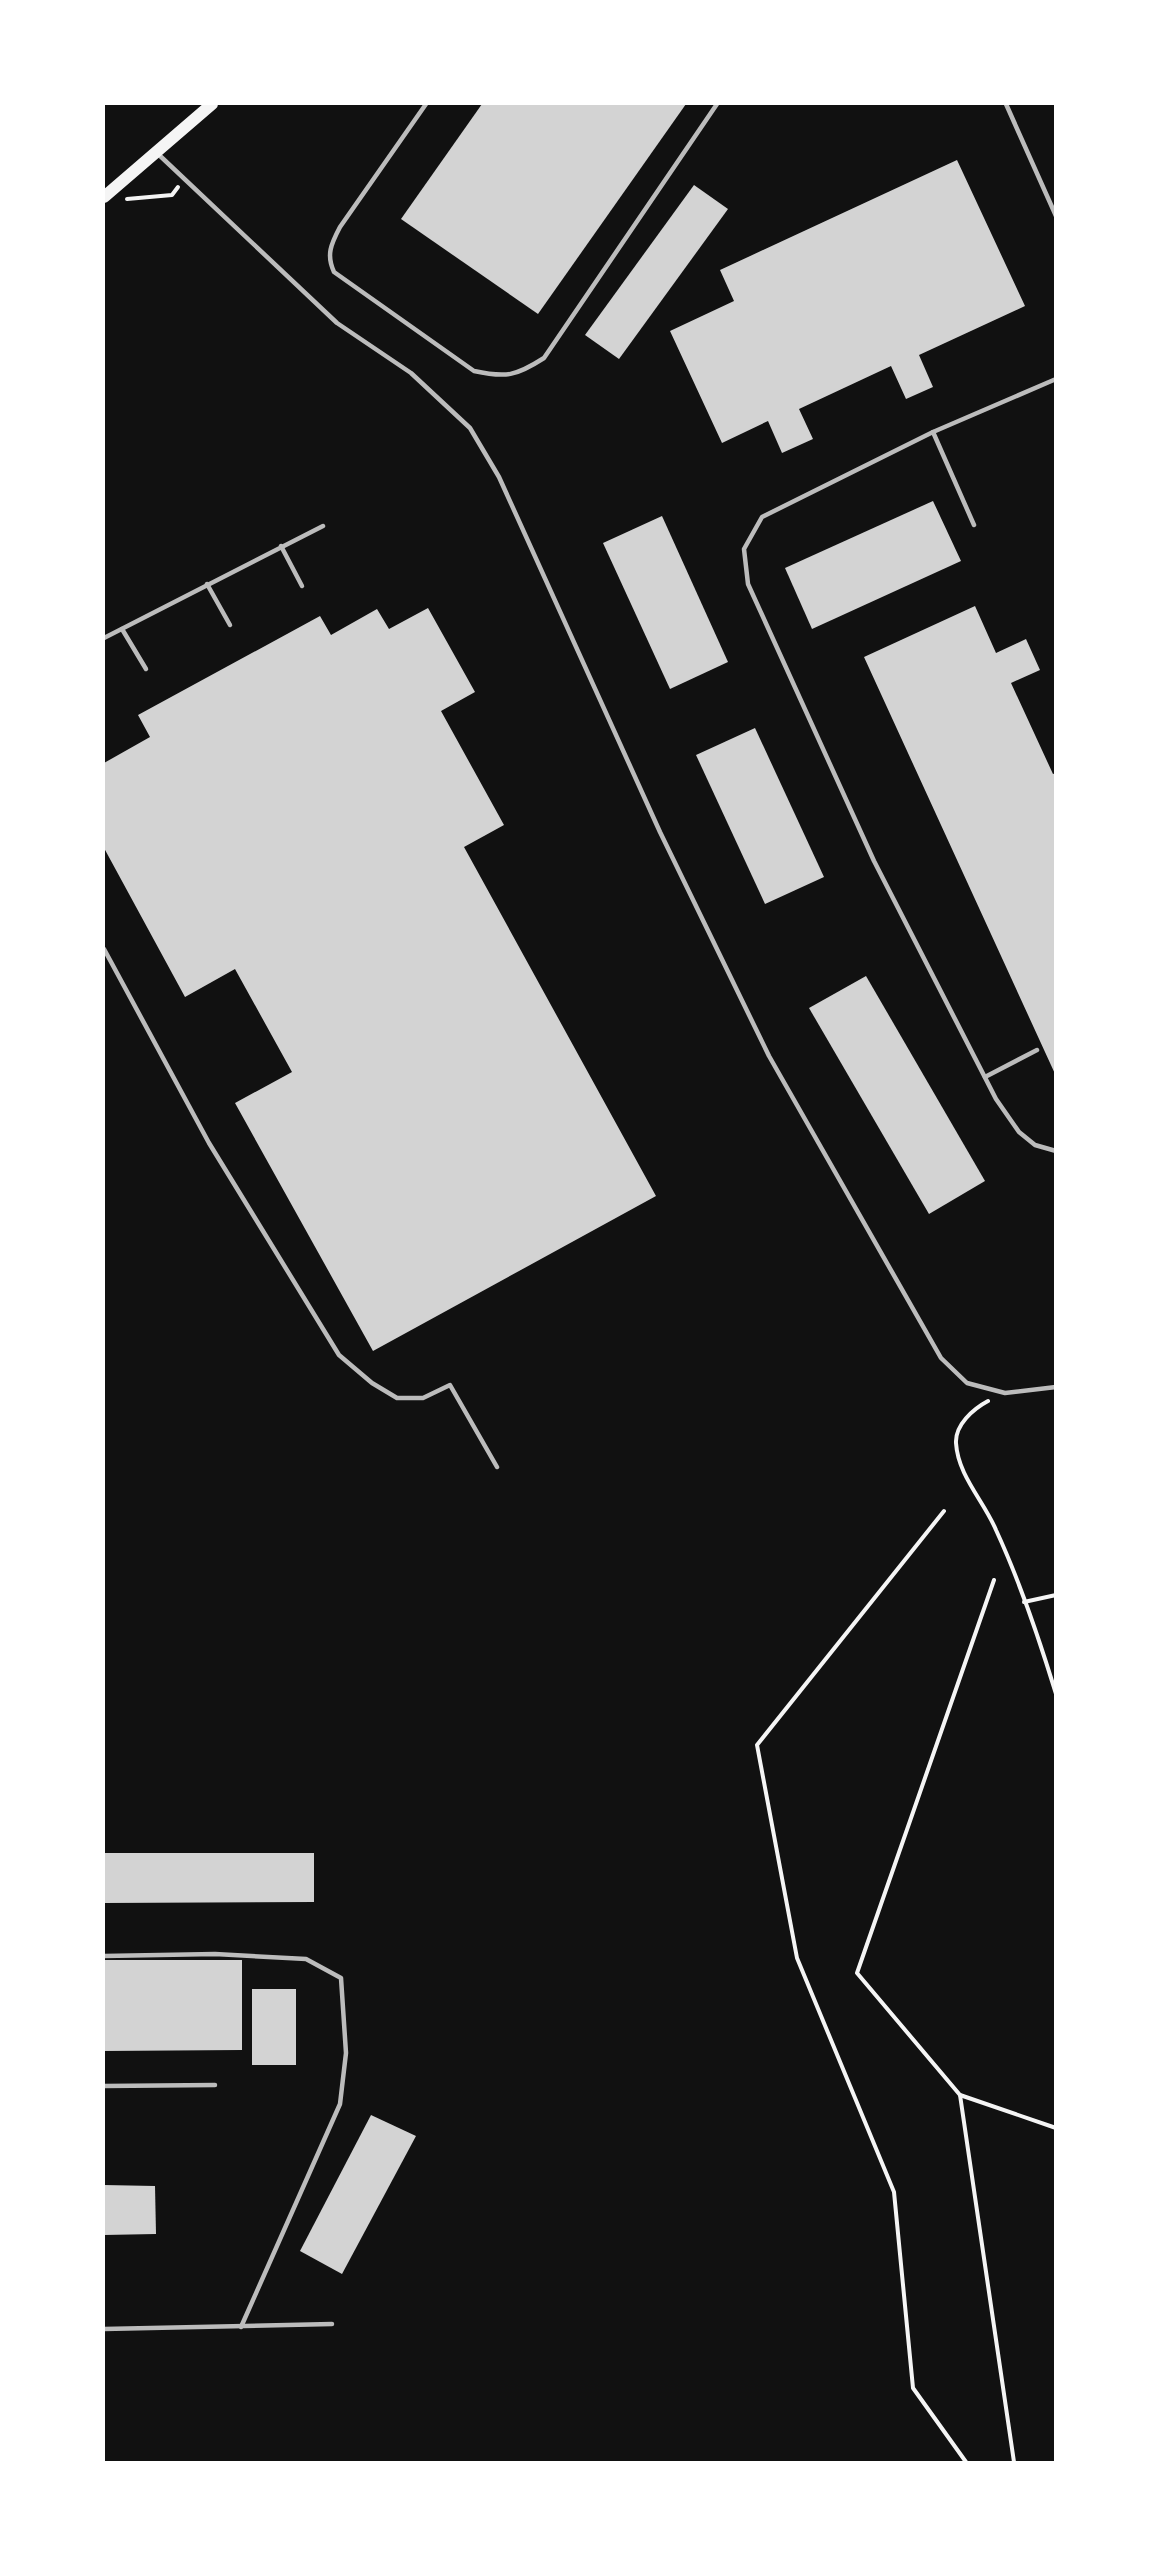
<svg xmlns="http://www.w3.org/2000/svg" width="1159" height="2566" font-family="Mulish,sans-serif">
  <style>
    .building { fill: #d3d3d3 }
    .lines { fill: none; stroke-linecap: round; stroke-linejoin: round }
    .path { stroke: #f5f5f5; stroke-width: 4 }
    .service { stroke: #bcbcbc; stroke-width: 4.5 }
    .secondary { stroke: #f5f5f5; stroke-width: 12 }
  </style>
  <rect width="100%" height="100%" fill="#111"/>
  <g class="building">
    <path d="M482,104h204l-148,210 -137,-95z"/>
    <path d="M957,160l68,146 -106,49 14,32 -27,12 -15,-33 -92,43 14,30 -31,14 -14,-32 -46,22 -52,-112 64,-30 -14,-31z"/>
    <path d="M694,185l34,24 -109,150 -34,-24z"/>
    <path d="M933,501l28,60 -149,68 -27,-61z"/>
    <path d="M662,516l66,146 -58,27 -67,-146z"/>
    <path d="M975,606l21,47 30,-14 14,31 -29,13 42,91 3,-1v303l-192,-419z"/>
    <path d="M428,608l47,84 -34,19 63,114 -40,22 192,349 -283,155 -138,-248 57,-31 -57,-103 -50,28 -81,-149v-85l46,-26 -12,-22 182,-99 11,19 46,-26 12,20z"/>
    <path d="M755,728l69,149 -59,27 -69,-149z"/>
    <path d="M866,976l119,205 -56,33 -120,-206z"/>
    <path d="M104,1853h210v49l-210,1z"/>
    <path d="M104,1960h138v90l-138,1z"/>
    <rect x="252" y="1989" width="44" height="76"/>
    <path d="M371,2115l45,21 -74,138 -42,-23z"/>
    <path d="M104,2185l51,1 1,48 -52,1z"/>
  </g>
  <g class="lines">
    <g class="path">
      <path d="M127,199l45,-4 6,-8"/>
      <path d="M988,1401c-15,8 -33,24 -32,42 2,33 28,58 40,87 24,52 43,108 60,164"/>
      <path d="M944,1511l-187,234 40,213 97,234 19,196 53,74"/>
      <path d="M994,1580l-137,393 103,122 54,367"/>
      <path d="M1024,1602l32,-7"/>
      <path d="M960,2095l96,33"/>
    </g>
    <g class="service">
      <path d="M426,104l-86,123c-9,17 -14,28 -6,45l140,99c32,7 42,5 70,-13l173,-254"/>
      <path d="M1006,104l50,112"/>
      <path d="M157,153l180,170 74,50 59,55 29,49 161,355 109,224 172,302 26,25 38,10 51,-6"/>
      <path d="M1056,379l-123,53 -171,85 -18,32 4,35 126,277 122,238 23,33 16,13 21,6"/>
      <path d="M933,432l41,93"/>
      <path d="M281,546l21,40"/>
      <path d="M207,584l23,41"/>
      <path d="M122,629l24,40"/>
      <path d="M104,638l219,-112"/>
      <path d="M104,949l105,194 130,212 33,28 25,15h26l27,-13 47,82"/>
      <path d="M985,1077l52,-27"/>
      <path d="M104,1956l111,-2 91,5 35,19 5,75 -6,51 -99,223"/>
      <path d="M104,2086l111,-1"/>
      <path d="M104,2329l228,-5"/>
    </g>
    <path class="secondary" d="M104,197l108,-93"/>
  </g>
  <rect width="1159" height="2566" fill="none" stroke="#ffffff" stroke-width="210"/>
</svg>
